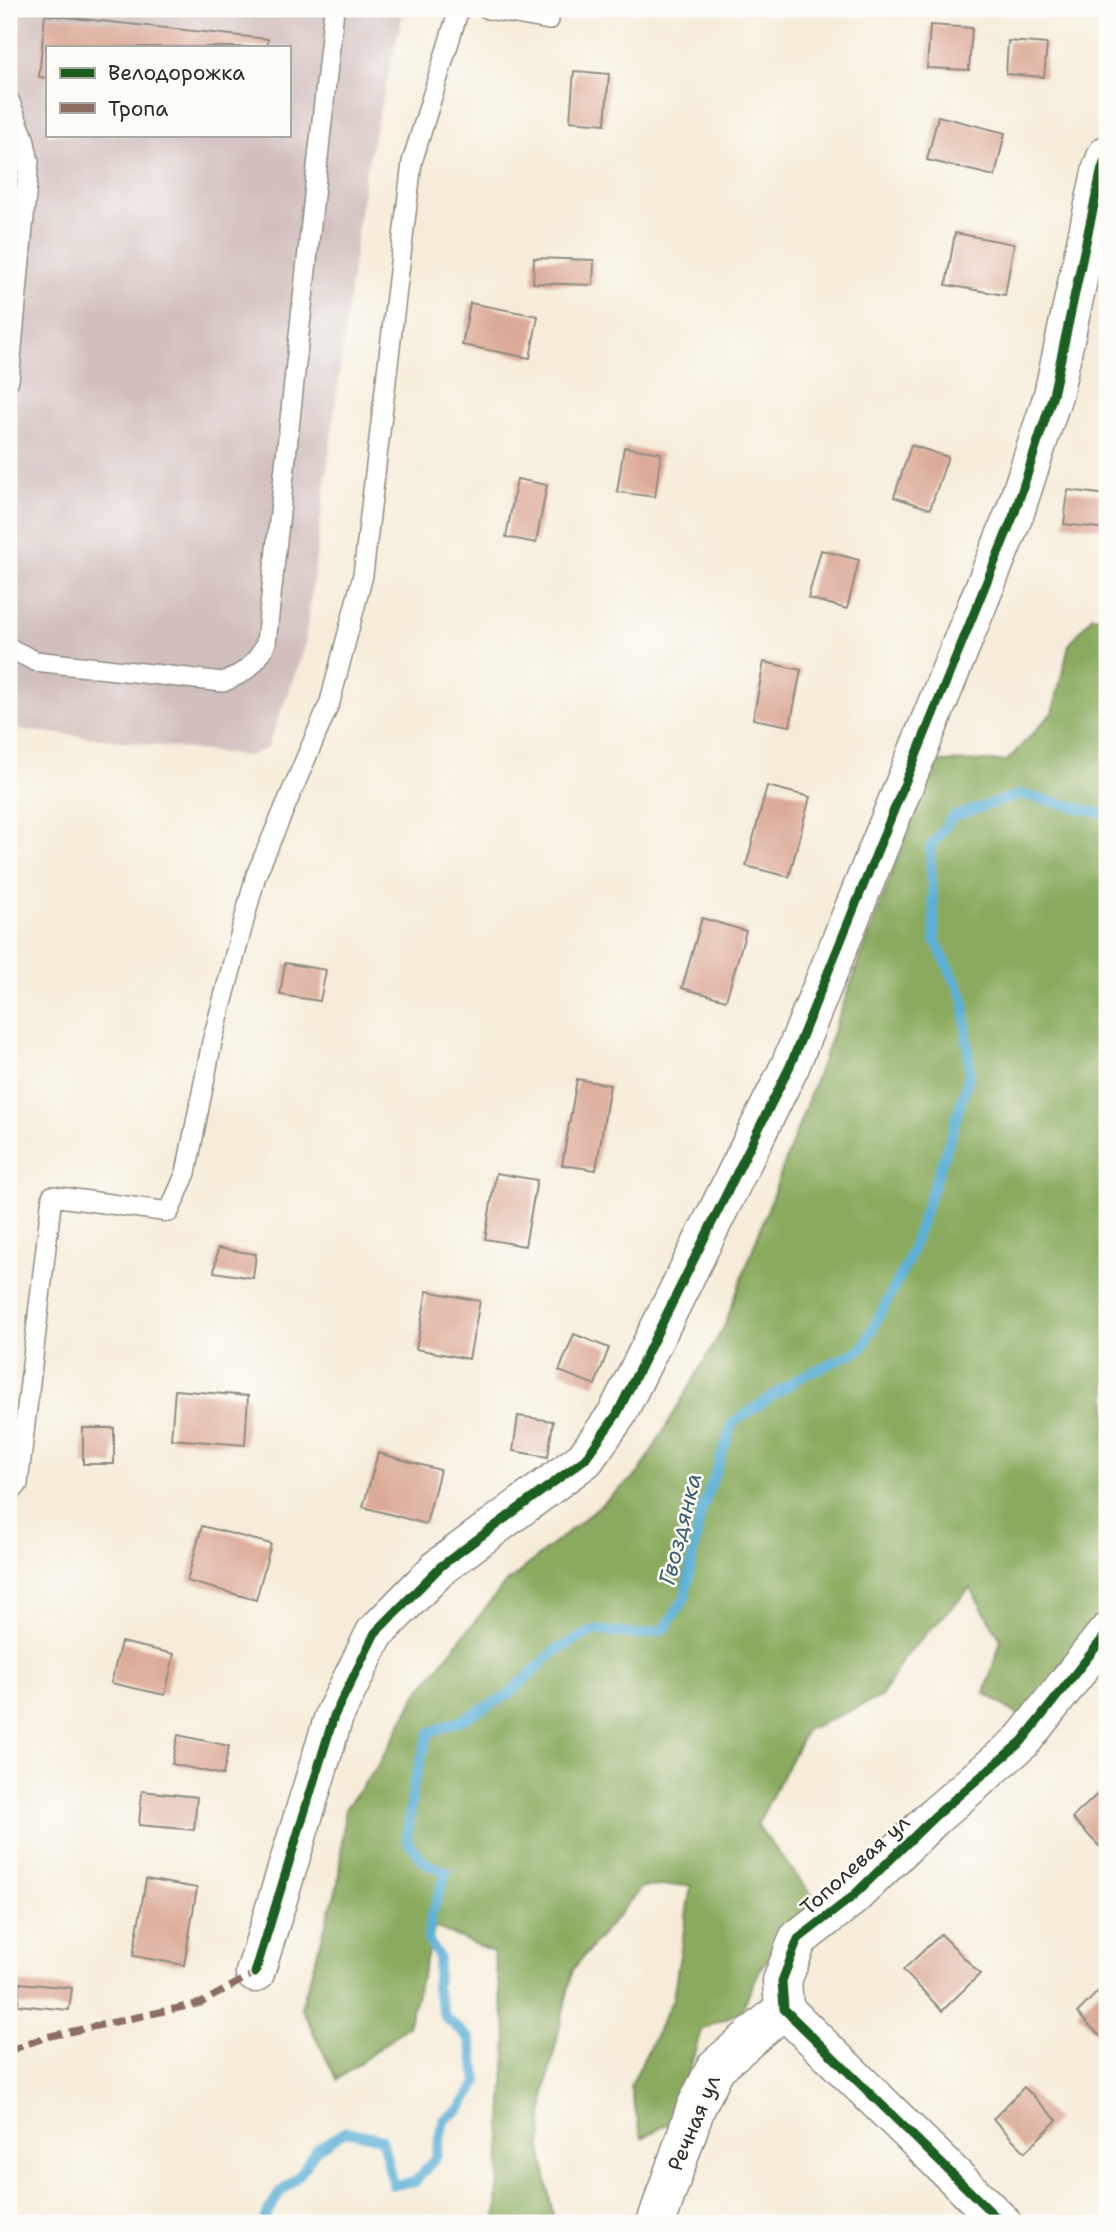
<svg xmlns="http://www.w3.org/2000/svg" width="1116" height="2232" font-family="'Shantell Sans',sans-serif">
  <style>
    .industrial { fill: #d1bfbd; fill-rule: evenodd }
    .forest { fill: #8aab5f; stroke: #5a6b45; stroke-width: 2 }
    .lines { fill: none; stroke-linecap: round; stroke-linejoin: round }
    .stream { stroke: #5aafd6; stroke-width: 10 }
    .building { fill: #dcaa98 }
    .lane-casing { stroke: #908c82; stroke-width: 22 }
    .street-casing { stroke: #908c82; stroke-width: 41 }
    .lane { stroke: #fff; stroke-width: 19 }
    .street { stroke: #fff; stroke-width: 38 }
    .quiet { stroke: #8d6e63; stroke-width: 7; stroke-dasharray: 14 7; stroke-linecap: butt }
    .cycleway-casing { stroke: #fdfcf7; stroke-width: 13 }
    .cycleway { stroke: #1b5e20; stroke-width: 9 }
    .labels { text-anchor: middle; dominant-baseline: central; stroke-width: 5; stroke-linejoin: round; paint-order: stroke }
    .street-label { font-size: 21px; fill: #2b2b2b; stroke: #fdfcf7 }
    .water-label { font-size: 23px; font-style: italic; fill: #3e606f; stroke: #fdfcf7 }
  </style>
  <rect width="100%" height="100%" fill="#fdfcf7"/>
  <filter id="ink" filterUnits="userSpaceOnUse"><feTurbulence type="fractalNoise" baseFrequency=".0143" numOctaves="2"/><feDisplacementMap in="SourceGraphic" scale="14" xChannelSelector="R" yChannelSelector="G"/><feConvolveMatrix kernelMatrix="1 2 1 2 8 2 1 2 1" color-interpolation-filters="sRGB"/></filter>
  <filter id="wash" filterUnits="userSpaceOnUse"><feTurbulence type="fractalNoise" baseFrequency=".00686" numOctaves="4" result="noise"/><feDisplacementMap in="SourceGraphic" scale="28" xChannelSelector="R" yChannelSelector="G"/><feGaussianBlur stdDeviation="1.57" result="paint"/><feColorMatrix in="noise" values="0 0 0 0 0 0 0 0 0 0 0 0 0 0 0 0 0 1.4 0 .05"/><feComposite in="paint" operator="in"/></filter>
  <g filter="url(#wash)">
    <rect width="100%" height="100%" fill="#f6ecd9"/>
    <path class="industrial" d="M9,9h395l-39,164 -61,477 -37,98 -20,8 -238,-28zM47,47h242v88h-242z"/>
    <path class="forest" d="M1092,616l15,2v1008l-59,109 -63,-42 16,-53 -31,-52 -66,69 -23,40 -75,33 -49,95 68,87 -63,53 -21,46 -40,19 -26,90 -33,18 -12,-51 43,-88 18,-114 -49,2 -69,82 -28,122 -4,56 13,76h-58l11,-190 -14,-81 -58,-25 -27,99 -71,54 -36,-73 37,-123 7,-75 34,-45 38,-70 86,-108 136,-113 85,-146 209,-565 74,-1 46,-49 16,-67z"/>
    <g class="lines">
      <path class="stream" d="M262,2223l16,-28 21,-20 18,-26 29,-18 36,8 11,46 22,-3 21,-25 8,-37 16,-11 18,-27 -8,-43 -25,-22 -9,-29 3,-30 -11,-19 3,-24 16,-43 -22,-9 -18,-22 6,-55 16,-53 33,-13 46,-25 48,-45 39,-20 45,5 25,-6 20,-32 16,-84 32,-90 66,-45 63,-29 45,-86 45,-130 18,-61 -6,-73 -29,-59 -5,-92 22,-31 69,-23 86,21"/>
    </g>
    <g id="blocks">
      <g class="building">
        <path d="M45,15l223,24 -1,8h-220v31l-8,-1z"/>
        <path d="M930,25l42,3 -3,42 -42,-2z"/>
        <path d="M1008,41l39,3 -3,33 -38,-3z"/>
        <path d="M574,71l35,3 -4,50 -35,-3z"/>
        <path d="M938,116l67,17 -10,43 -68,-16z"/>
        <path d="M955,233l59,11 -9,51 -59,-10z"/>
        <path d="M534,258l60,2 -1,25 -60,-2z"/>
        <path d="M470,303l68,13 -8,42 -68,-13z"/>
        <path d="M911,445l37,12 -18,52 -36,-12z"/>
        <path d="M624,447l37,6 -6,44 -38,-5z"/>
        <path d="M517,479l30,6 -11,58 -30,-6z"/>
        <path d="M1068,490l39,5v34l-43,-5z"/>
        <path d="M821,550l38,10 -12,49 -39,-11z"/>
        <path d="M764,662l37,8 -11,56 -37,-7z"/>
        <path d="M767,786l43,11 -21,80 -43,-11z"/>
        <path d="M702,918l44,13 -20,69 -44,-12z"/>
        <path d="M285,963l41,7 -6,31 -40,-6z"/>
        <path d="M577,1079l33,6 -14,85 -34,-5z"/>
        <path d="M496,1173l41,7 -12,66 -40,-7z"/>
        <path d="M218,1248l38,6 -3,24 -39,-6z"/>
        <path d="M427,1291l53,10 -11,58 -53,-10z"/>
        <path d="M574,1334l35,14 -14,37 -36,-14z"/>
        <path d="M175,1390l73,6 -3,49 -74,-6z"/>
        <path d="M518,1416l35,5 -5,36 -35,-6z"/>
        <rect x="83" y="1428" width="31" height="36"/>
        <path d="M378,1453l62,17 -14,54 -63,-17z"/>
        <path d="M202,1526l69,18 -15,56 -69,-19z"/>
        <path d="M121,1642l53,12 -9,41 -54,-12z"/>
        <path d="M178,1735l51,11 -6,29 -51,-11z"/>
        <path d="M1107,1785v54l-8,7 -27,-28z"/>
        <path d="M142,1791l55,6 -3,33 -55,-5z"/>
        <path d="M146,1879l51,9 -13,77 -51,-9z"/>
        <path d="M941,1934l39,40 -38,37 -39,-41z"/>
        <path d="M1107,1982v61l-30,-30z"/>
        <path d="M20,1983l52,5 -3,22 -51,-5z"/>
        <path d="M1024,2087l33,33 -32,32 -32,-33z"/>
      </g>
    </g>
  </g>
  <g filter="url(#ink)">
    <use href="#blocks" fill-opacity="0" stroke="#908c82" stroke-width="2"/>
    <g class="lines">
      <g class="lane-casing">
        <g id="lane">
          <path d="M488,9l61,11"/>
          <path d="M9,100l15,38 5,24 -20,218"/>
          <path d="M9,648l26,13 188,21c22,-9 33,-17 43,-39l68,-634"/>
          <path d="M9,1495l9,-11 34,-288 117,16 17,-39 26,-131 44,-167 74,-173 33,-127 49,-413 47,-153"/>
        </g>
      </g>
      <g class="street-casing">
        <g id="street">
          <path d="M255,1973l79,-257 41,-83 66,-67 144,-107 32,-45 173,-348 225,-554 38,-117 49,-227 5,-13"/>
          <path d="M656,2223l40,-116 20,-40 68,-58"/>
          <path d="M1002,2223l-218,-214 -2,-28 16,-42 54,-42 83,-81 87,-75 85,-108"/>
        </g>
      </g>
      <use href="#lane" class="lane"/>
      <use href="#street" class="street"/>
      <path class="quiet" d="M9,2051l37,-14 155,-34 54,-30"/>
      <g class="cycleway-casing">
        <g id="cycleway">
          <path d="M255,1973l79,-257 41,-83 66,-67 144,-107 32,-45 173,-348 225,-554 38,-117 49,-227 5,-13"/>
          <path d="M1002,2223l-218,-214 -2,-28 16,-42 54,-42 83,-81 87,-75 85,-108"/>
        </g>
      </g>
      <use href="#cycleway" class="cycleway"/>
    </g>
  </g>
  <g class="labels">
    <g class="street-label">
      <text transform="translate(855 1865) rotate(-42)">Тополевая ул</text>
      <text transform="translate(694 2123) rotate(-67)">Речная ул</text>
    </g>
    <g class="water-label">
      <text transform="translate(680 1529) rotate(-76)">Гвоздянка</text>
    </g>
  </g>
  <rect width="1116" height="2232" fill="none" stroke="#fdfcf7" stroke-width="35"/>
  <rect x="46" y="46" width="245" height="91" fill="#fdfcf7" stroke="#a9a8a5" stroke-width="2"/>
  <rect x="60" y="68" width="35" height="10" fill="#1b5e20" stroke="#a9a8a5" stroke-width="2"/>
  <text x="108" y="80" font-size="21" fill="#2b2b2b">Велодорожка</text>
  <rect x="60" y="103" width="35" height="10" fill="#8d6e63" stroke="#a9a8a5" stroke-width="2"/>
  <text x="108" y="116" font-size="21" fill="#2b2b2b">Тропа</text>
</svg>
